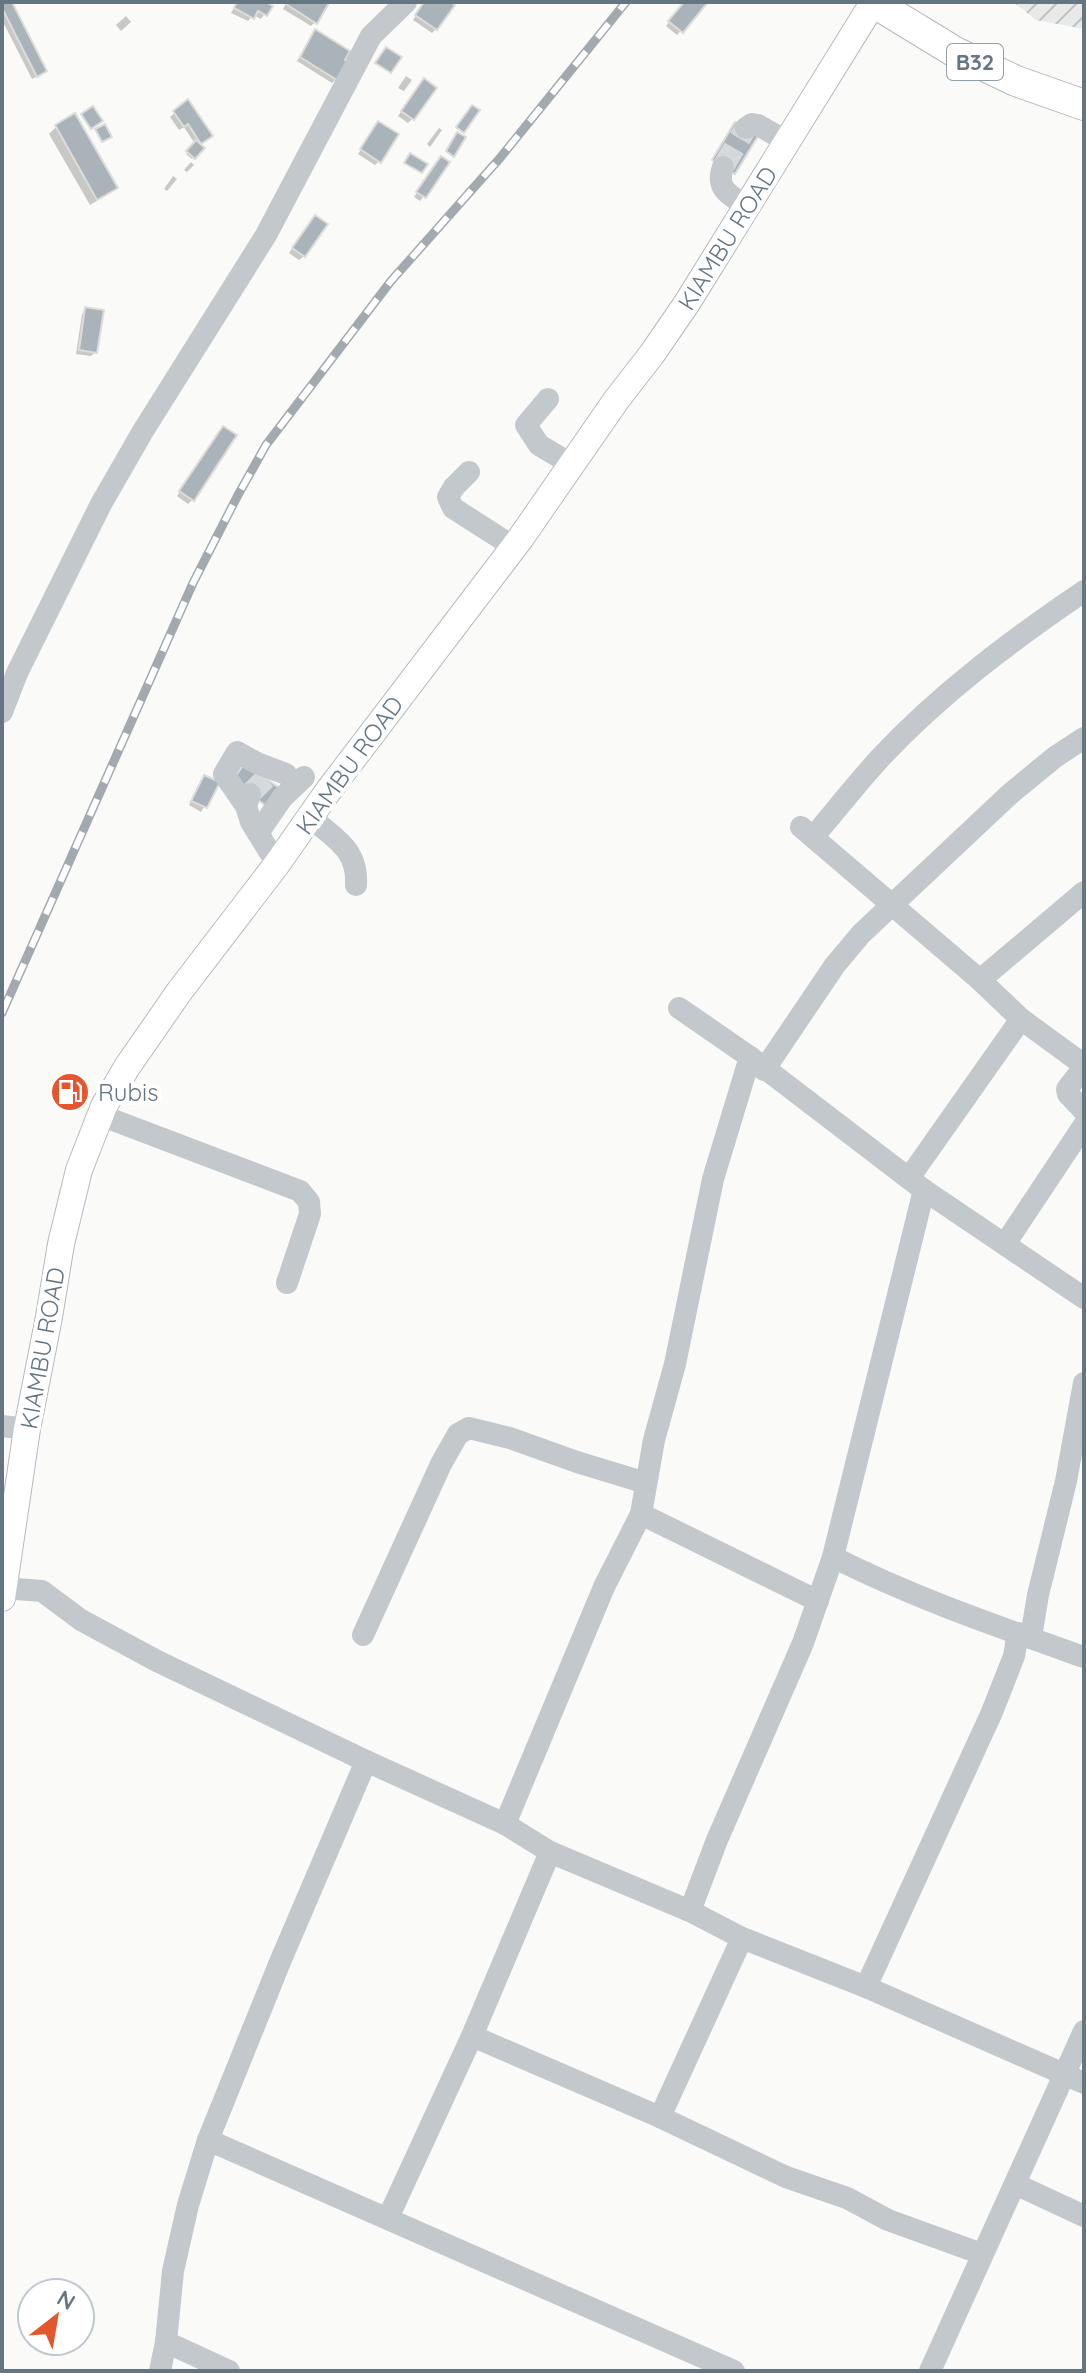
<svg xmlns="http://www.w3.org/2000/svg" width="1086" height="2373" font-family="Quicksand,sans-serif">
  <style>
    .industrial { fill: url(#industrial-furrows) }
    .shadow { fill: #0003 }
    .building { fill: #aab3b9; stroke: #dcdcda; stroke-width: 2 }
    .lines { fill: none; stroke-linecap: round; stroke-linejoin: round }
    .minor-tunnel { stroke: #d5d9db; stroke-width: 22; stroke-dasharray: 22 11; stroke-linecap: butt }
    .major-casing { stroke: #b5babe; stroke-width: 28 }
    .highway-casing { stroke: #b4b9bd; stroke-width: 32 }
    .minor { stroke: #c3c8cc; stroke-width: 22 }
    .major { stroke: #fff; stroke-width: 26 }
    .highway { stroke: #fff; stroke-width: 30 }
    .rail-casing { stroke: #a2aab0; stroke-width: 9 }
    .rail { stroke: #fff; stroke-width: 6; stroke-dasharray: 18; stroke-linecap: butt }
    .labels { text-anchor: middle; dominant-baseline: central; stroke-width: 8; stroke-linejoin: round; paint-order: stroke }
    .shield { fill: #fff; stroke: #939fa8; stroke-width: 2 }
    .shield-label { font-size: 22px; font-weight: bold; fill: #657683 }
    .street-label { font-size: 24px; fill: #657683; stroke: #fff }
    .poi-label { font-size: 24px; fill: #657683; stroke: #fff; text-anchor: start }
  </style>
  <defs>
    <pattern id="industrial-furrows" width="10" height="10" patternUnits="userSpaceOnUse" patternTransform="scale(2)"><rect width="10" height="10" fill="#e8e9e9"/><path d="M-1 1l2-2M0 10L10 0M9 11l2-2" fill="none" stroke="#c0c1c2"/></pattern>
  </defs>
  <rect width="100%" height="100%" fill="#fafaf8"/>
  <path class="industrial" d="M1013,2h71v27l-48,-9z"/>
  <g class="shadow">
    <path d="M2,2h8l30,73 -8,4 -30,-59z"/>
    <path d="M237,2h25l8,4 -9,13 -8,-4 -5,6 -17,-8z"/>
    <path d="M287,2h36l-8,20 -4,4 -28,-17z"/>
    <path d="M425,2h22l-11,27 -4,4 -19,-13z"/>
    <path d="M685,2h21l-29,33 -11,-9z"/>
    <path d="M126,16l5,6 -10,9 -5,-6z"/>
    <path d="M315,32l21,47 -4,4 -35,-22z"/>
    <path d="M406,76l6,4 -8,11 -6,-3z"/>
    <path d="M420,85l-8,34 -4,4 -10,-7z"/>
    <path d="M188,102l18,38 -8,5 4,3 -10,11 -6,-5 9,-10 -11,-17 -5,3 -9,-13z"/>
    <path d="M75,116l40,71 -6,7 -19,11 -41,-71 7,-7z"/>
    <path d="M375,128l4,33 -4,4 -17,-11z"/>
    <path d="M439,128l3,2 -12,17 -3,-3z"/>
    <path d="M191,162l3,3 -7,7 -3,-2z"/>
    <path d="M437,162l11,1 -28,38 -6,-4z"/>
    <path d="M173,176l4,3 -10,12 -3,-2z"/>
    <path d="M311,222l-7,34 -5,4 -10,-7z"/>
    <path d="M86,309l9,43 -4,4 -15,-2 6,-40z"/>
    <path d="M219,432l-27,68 -4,4 -11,-8z"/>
    <path d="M204,777l13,6 -16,29 -12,-7z"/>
  </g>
  <g class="building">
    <path d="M2,2h10l35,69 -10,6 -35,-69z"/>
    <path d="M237,2h29l7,4 -6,10 -9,-5 -4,8 -20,-11z"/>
    <path d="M287,2h40l2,1 -12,21 -31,-20z"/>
    <path d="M424,2h26l5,3 -18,25 -22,-15z"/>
    <path d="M684,2h24l-25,31 -15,-12z"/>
    <path d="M315,29l35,22 -5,9 3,2 -11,18 -37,-23z"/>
    <path d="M386,47l16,10 -11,16 -16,-10z"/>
    <path d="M424,78l13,10 -23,32 -13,-9z"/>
    <path d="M188,99l25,37 -12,8 -13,-20 -4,3 -11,-16z"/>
    <path d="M472,105l8,5 -16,23 -8,-6z"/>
    <path d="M93,106l10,15 -12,8 -10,-15z"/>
    <path d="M75,113l43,75 -21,12 -42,-75z"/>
    <path d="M378,121l21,13 -18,29 -21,-14z"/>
    <path d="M735,122l23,14 -23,38 -23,-14z"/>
    <path d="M105,124l7,13 -10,5 -7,-13z"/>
    <path d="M457,132l9,5 -12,20 -8,-6z"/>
    <path d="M196,140l9,8 -10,11 -9,-8z"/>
    <path d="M410,153l18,11 -6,9 -18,-10z"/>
    <path d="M441,156l9,6 -24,36 -10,-6z"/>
    <path d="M315,215l13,9 -23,33 -13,-9z"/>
    <path d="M85,307l19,3 -7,43 -18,-3z"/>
    <path d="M223,426l14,9 -43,66 -15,-10z"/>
    <path d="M245,763l37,27 -13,18 -37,-27z"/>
    <path d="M204,775l16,7 -13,26 -16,-7z"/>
  </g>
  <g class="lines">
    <g class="minor-tunnel">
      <path d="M723,167l23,-39"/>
      <path d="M250,794l16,-16"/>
    </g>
    <g class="major-casing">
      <path id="major" d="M2,1598l25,-169 22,-112 12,-73 18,-74 25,-64 23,-39 52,-75 98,-128 52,-74 191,-251 97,-140 35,-45 35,-51 186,-300"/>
    </g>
    <g class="highway-casing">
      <path id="highway" d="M873,2l82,50 61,29 68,24"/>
    </g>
    <g class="minor">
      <path d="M746,128l6,-4 6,1 28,16"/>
      <path d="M723,167c-8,22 7,29 24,39"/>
      <path d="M548,399l-22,26 13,20 32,19"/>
      <path d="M469,472l-15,15 -6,10 5,11 61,39"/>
      <path d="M2,712l15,-39 84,-169 42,-73 123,-196 105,-199 35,-34"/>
      <path d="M250,794l-4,12 5,16 26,42"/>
      <path d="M246,806l-22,-32 13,-22 20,11 29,11"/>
      <path d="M310,817c25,22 48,32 46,68"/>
      <path d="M801,827l179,153 41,39 63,46"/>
      <path d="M258,833l24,-35 22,-21"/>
      <path d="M814,836c22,-26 44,-54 67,-79 60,-64 131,-117 203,-166"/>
      <path d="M980,980l104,-88"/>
      <path d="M679,1008l71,49 174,133 160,108"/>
      <path d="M1084,1067l-17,22 1,5 16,17"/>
      <path d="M764,1070l71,-105 26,-31 149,-140 45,-37 29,-19"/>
      <path d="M100,1115l200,76 9,11 1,12 -23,69"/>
      <path d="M909,1178l112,-159"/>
      <path d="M1005,1244l79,-119"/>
      <path d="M2,1426l25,3"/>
      <path d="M641,1514l177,87"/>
      <path d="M833,1557c81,41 166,70 251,100"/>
      <path d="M4,1588l38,3 39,29 76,41 209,100"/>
      <path d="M363,1635l78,-171 17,-30 11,-6 41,10 67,24 69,21"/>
      <path d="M1031,1637l7,-42 28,-114 18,-98"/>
      <path d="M505,1824l99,-237 37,-73 13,-74 21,-76 38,-185 37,-122"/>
      <path d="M690,1911l27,-71 86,-197 30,-86 91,-367"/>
      <path d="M866,1987l126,-275 22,-56 4,-23"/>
      <path d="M472,2036l188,81 126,60 61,21 41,22 94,34"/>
      <path d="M660,2117l82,-179"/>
      <path d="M208,2140l526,231"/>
      <path d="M1015,2184l69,32"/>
      <path d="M388,2218l84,-182 78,-184"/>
      <path d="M160,2371l6,-29"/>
      <path d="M229,2371l-63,-29 7,-71 15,-66 20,-65 72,-178 86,-201 139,63 45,28 140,59 52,27 124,49 218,96"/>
      <path d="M930,2371l154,-340"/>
    </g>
    <use href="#major" class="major"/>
    <use href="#highway" class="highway"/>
    <g class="rail-casing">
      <path id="rail" d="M2,1013l191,-430 45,-88 28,-50 125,-164 109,-123 126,-156"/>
    </g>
    <use href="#rail" class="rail"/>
  </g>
  <defs>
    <g id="fuel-disc" transform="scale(2)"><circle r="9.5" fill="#e4572e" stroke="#fff"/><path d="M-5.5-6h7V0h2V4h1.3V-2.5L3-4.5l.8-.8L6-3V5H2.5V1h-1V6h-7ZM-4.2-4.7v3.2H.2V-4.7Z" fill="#fff"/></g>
  </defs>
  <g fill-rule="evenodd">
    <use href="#fuel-disc" x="70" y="1092"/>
  </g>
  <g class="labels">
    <rect class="shield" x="947" y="44" width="56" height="36" rx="6"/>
    <g class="shield-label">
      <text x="975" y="62">B32</text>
    </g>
    <g class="street-label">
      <text transform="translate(727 238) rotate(-58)">KIAMBU ROAD</text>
      <text transform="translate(349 765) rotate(-54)">KIAMBU ROAD</text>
      <text transform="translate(42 1348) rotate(-80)">KIAMBU ROAD</text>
    </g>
    <g class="poi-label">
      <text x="98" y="1092">Rubis</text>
    </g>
  </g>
  <rect width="1086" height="2373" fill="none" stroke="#657683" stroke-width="8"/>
  <g transform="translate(56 2317) rotate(31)"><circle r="38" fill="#ffffff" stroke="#c1c8cd" stroke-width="2"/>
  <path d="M0-6L14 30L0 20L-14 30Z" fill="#e4572e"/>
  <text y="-12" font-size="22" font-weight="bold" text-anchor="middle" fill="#657683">N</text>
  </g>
</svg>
